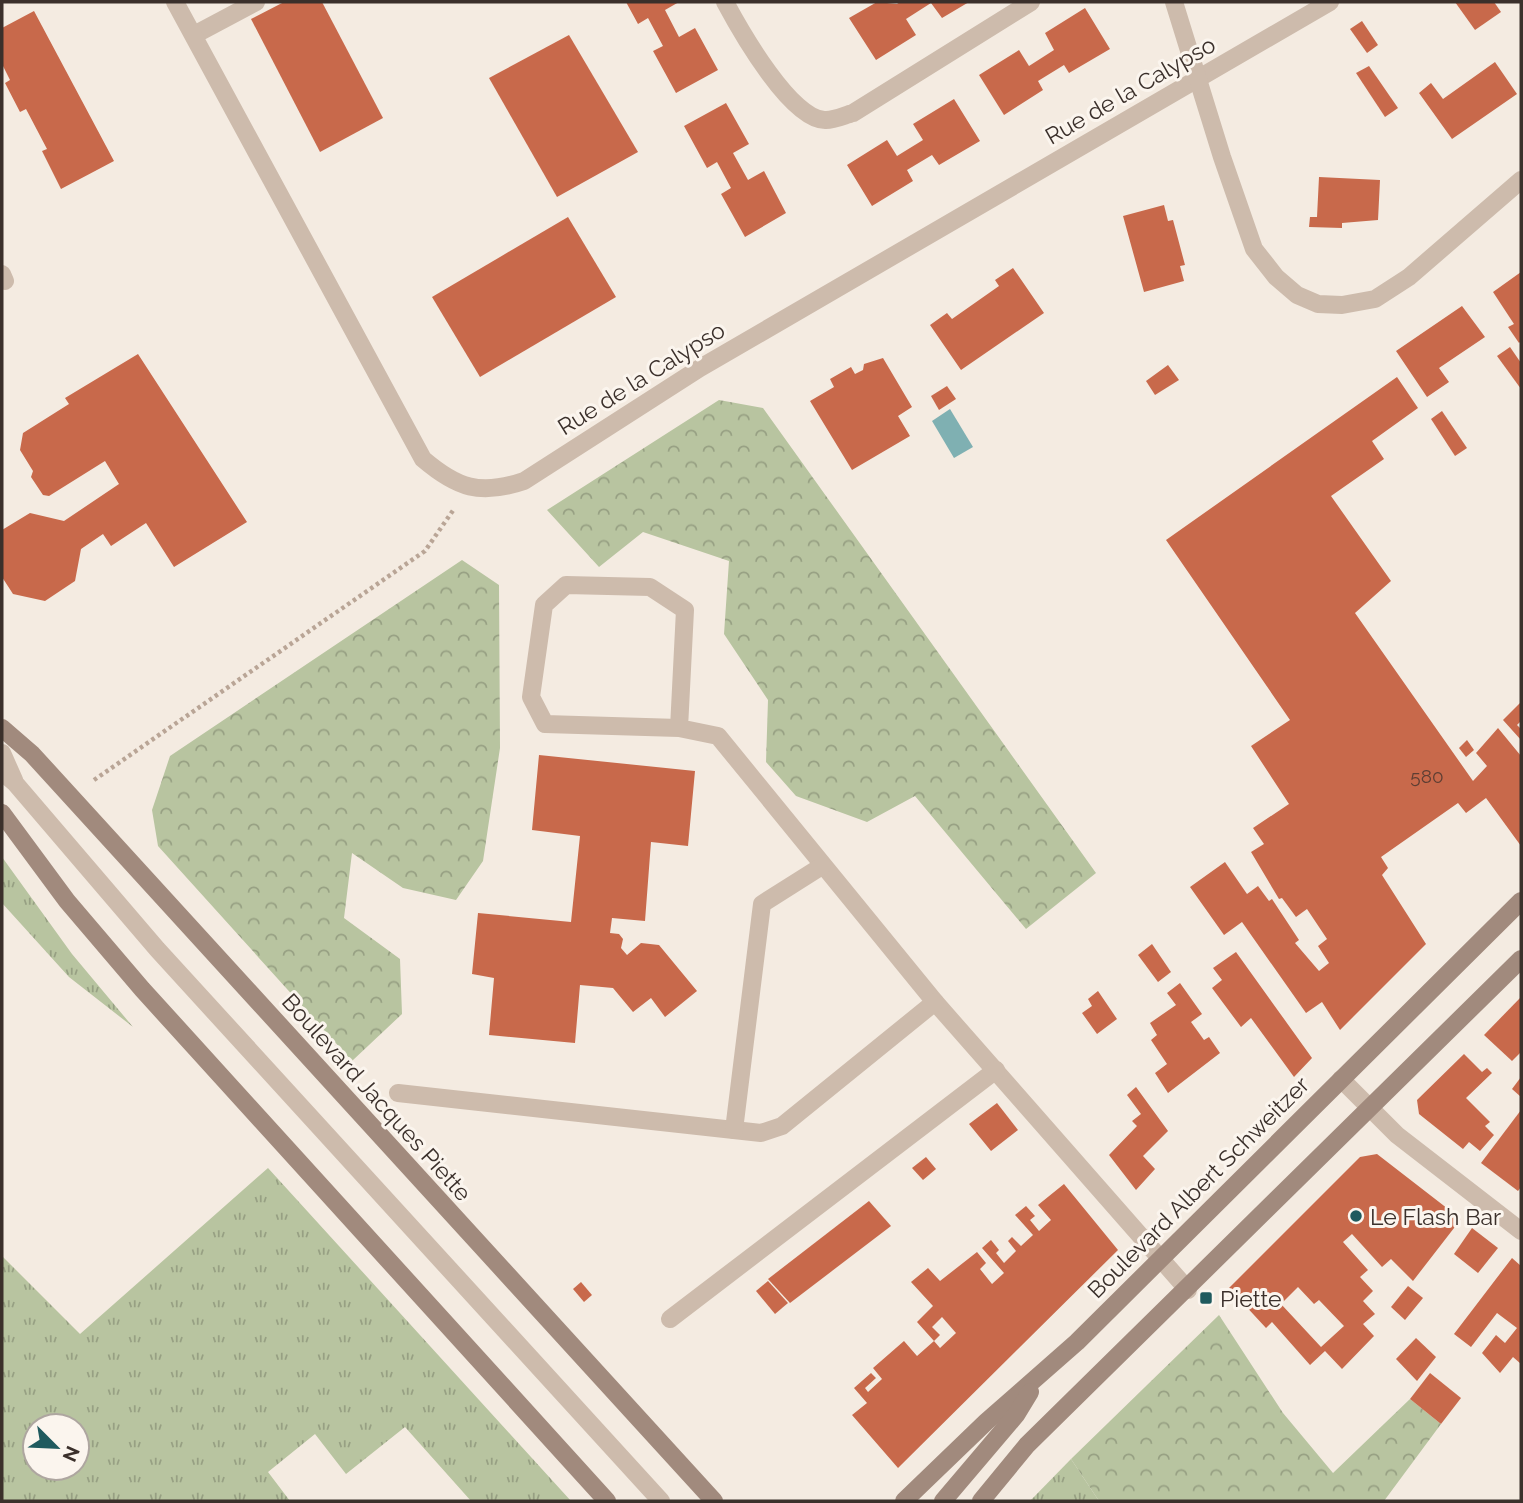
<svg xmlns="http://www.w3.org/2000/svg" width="1523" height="1503" font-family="Raleway,sans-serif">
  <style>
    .grass { fill: url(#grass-tufts); fill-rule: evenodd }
    .forest { fill: url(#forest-crowns) }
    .water { fill: #7fb0b2 }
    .building { fill: #c8694b; fill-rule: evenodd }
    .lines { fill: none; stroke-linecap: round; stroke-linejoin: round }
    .path { stroke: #b9a596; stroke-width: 4.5; stroke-dasharray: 3.5 3.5; stroke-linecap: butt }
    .service { stroke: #cdbbac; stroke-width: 18 }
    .minor { stroke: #cdbbac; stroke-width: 18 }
    .secondary { stroke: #a18a7d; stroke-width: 18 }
    .poi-dot { fill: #1f5a5e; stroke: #fbf5ee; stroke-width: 2.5 }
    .labels { text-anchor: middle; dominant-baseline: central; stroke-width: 6; stroke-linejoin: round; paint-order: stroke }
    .number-label { font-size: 19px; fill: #5e3e33 }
    .street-label { font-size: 23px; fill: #3b302b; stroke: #fbf5ee }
    .poi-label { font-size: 23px; fill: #3b302b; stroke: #fbf5ee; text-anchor: start }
  </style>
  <defs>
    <pattern id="grass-tufts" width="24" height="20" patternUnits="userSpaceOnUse" patternTransform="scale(1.75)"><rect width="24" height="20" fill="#b8c4a0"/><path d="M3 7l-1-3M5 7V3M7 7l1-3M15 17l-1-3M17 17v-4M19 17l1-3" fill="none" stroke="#97a083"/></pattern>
    <pattern id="forest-crowns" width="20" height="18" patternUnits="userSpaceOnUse" patternTransform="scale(1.75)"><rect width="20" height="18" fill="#b8c4a0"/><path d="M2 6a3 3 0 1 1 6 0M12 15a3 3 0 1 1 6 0" fill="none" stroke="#97a083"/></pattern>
  </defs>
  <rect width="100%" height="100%" fill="#f4ebe1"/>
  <g class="grass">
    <path d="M2,857l70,97 61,73 -64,-50 -67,-74z"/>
    <path d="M268,1168l303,333h-100l-66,-74 -59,47 -31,-40 -47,38 22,29h-288v-245l78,78zM35,1426h42v42h-42z"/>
    <path d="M1071,1459l28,42h-69z"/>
  </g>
  <g class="forest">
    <path d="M719,400l44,8 333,465 -70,56 -111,-133 -48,26 -71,-26 -30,-34 2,-62 -44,-66 5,-73 -86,-29 -44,35 -52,-57z"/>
    <path d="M462,560l37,25 1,163 -17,113 -27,39 -53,-12 -51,-35 -8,65 56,41 2,55 -50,47 -194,-215 -6,-36 18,-54z"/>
    <path d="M1219,1315l64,98 50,60 77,-74 31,25 -57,77h-285l-28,-42z"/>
  </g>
  <path class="water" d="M950,409l23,38 -19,11 -22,-37z"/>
  <g class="building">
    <path d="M284,2h38l61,116 -63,34 -69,-133z"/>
    <path d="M626,2h53l-14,8 14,27 16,-9 23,42 -42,23 -23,-42 10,-5 -15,-28 -10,6z"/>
    <path d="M877,2l20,2 3,-2h69l-27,16 -11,-15 -25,16 10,16 -40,25 -27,-42z"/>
    <path d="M1455,2h39l7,10 -26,18z"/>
    <path d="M1085,8l25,41 -41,24 -5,-8 -26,16 5,9 -39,25 -25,-40 40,-25 10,16 25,-16 -9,-17z"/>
    <path d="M34,11l80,150 -53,28 -19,-38 5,-2 -21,-40 -6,3 -15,-29 5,-3 -8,-16v-36z"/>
    <path d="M1362,21l16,24 -11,8 -17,-24z"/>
    <path d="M569,35l69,117 -81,45 -68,-119z"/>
    <path d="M1495,62l22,32 -65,45 -33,-46 12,-10 12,16z"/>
    <path d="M1369,66l29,42 -13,9 -29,-44z"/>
    <path d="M954,99l26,42 -41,24 -7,-10 -25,15 6,11 -41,25 -25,-41 40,-25 10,16 26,-16 -10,-16z"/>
    <path d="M726,103l23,41 -16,9 15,27 16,-9 22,42 -41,24 -24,-43 10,-6 -14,-26 -10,6 -23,-42z"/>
    <path d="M1319,177l61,3 -2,40 -36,3v5l-33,-1 1,-10h7z"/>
    <path d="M1164,205l4,16 5,-1 12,45 -5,1 4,15 -40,11 -21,-76z"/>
    <path d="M568,217l48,80 -136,80 -48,-80z"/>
    <path d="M1013,268l31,45 -83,57 -31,-45 17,-12 5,6 47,-33 -4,-6z"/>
    <path d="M1521,272v69l-2,2 -11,-16 6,-3 -21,-32z"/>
    <path d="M1462,306l23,31 -46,31 10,14 -22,15 -31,-46z"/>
    <path d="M1510,347l11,16v26l-24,-33z"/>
    <path d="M138,354l109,168 -73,45 -28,-44 -35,23 -8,-12 -22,15 -6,32 -30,20 -32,-7 -11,-17v-47l28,-17 34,8 55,-37 -14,-23 -56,35 -6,-1 -12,-18 2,-6 -13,-21 3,-17 46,-29 -4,-6z"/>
    <path d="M883,358l29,49 -14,9 12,20 -58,34 -42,-69 24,-14 -4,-8 21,-12 4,7 8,-4 1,-6z"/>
    <path d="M1168,365l11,15 -24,15 -9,-14z"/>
    <path d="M1397,377l21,31 -46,33 12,18 -53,37 60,85 -36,32 118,168 14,-15 -11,-13 22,-25 23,28v90l-35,-48 -20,15 -8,-10 -77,54 7,11 -6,7 44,69 -86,86 -18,-28 -16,11 -64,-91 -18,13 -34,-48 35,-25 22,32 11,-8 11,15 3,-2 27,41 -4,3 24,28 10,-8 -11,-17 9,-7 -20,-30 -11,8 -14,-19 -3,1 -28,-47 13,-8 -11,-16 36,-24 -38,-58 39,-26 -124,-180z"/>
    <path d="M947,386l9,13 -17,11 -8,-14z"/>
    <path d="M1442,411l25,37 -12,8 -24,-37z"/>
    <path d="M1521,702v19l-4,4 4,4v11l-18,-20z"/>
    <path d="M1467,740l7,10 -8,7 -7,-9z"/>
    <path d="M539,755l156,16 -7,75 -37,-4 -6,79 -33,-3 -2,15 9,1 4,5 -2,9 6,7 14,-12 18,2 38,46 -32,26 -14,-19 -18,14 -20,-24 -33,-3 -5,58 -86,-8 5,-57 -22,-4 6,-61 93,9 9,-86 -48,-6z"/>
    <path d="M1152,944l19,28 -13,10 -20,-27z"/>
    <path d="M1236,952l76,106 -18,19 -43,-59 -10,9 -29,-39 10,-8 -9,-12z"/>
    <path d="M1180,983l22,31 -11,8 13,18 5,-3 11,16 -52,40 -13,-20 12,-9 -16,-24 6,-5 -7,-12 26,-18 -9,-12z"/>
    <path d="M1098,991l19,28 -20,15 -15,-21 10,-7 -4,-7z"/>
    <path d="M1521,997v55l-9,9 -28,-26z"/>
    <path d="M1464,1054l18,18 5,-4 5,5 -26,25 24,24 -5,4 9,9 -14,16 -11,-9 -6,7 -44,-35 -2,-14z"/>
    <path d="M1521,1077v20l-9,-8z"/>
    <path d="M1136,1087l32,44 -25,25 12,13 -19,21 -27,-35 28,-29 -5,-5 9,-7 -14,-19z"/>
    <path d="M997,1103l21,27 -27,21 -22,-27z"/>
    <path d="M1521,1110v77l-3,4 -37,-28z"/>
    <path d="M1377,1154l84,65 -48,62 -22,-22 -9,8 -30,-33 -9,8 25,28 -8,7 13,14 -10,10 12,13 -12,10 11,12 -32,33 -17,-18 -15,14 -38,-43 -6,6 -37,-40 131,-131zM1298,1287l16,17 5,-4 25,26 -23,21 -40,-43z"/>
    <path d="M926,1157l10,12 -13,11 -11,-12z"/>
    <path d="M1064,1184l54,66 -220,218 -46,-53 15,-12 -13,-15 17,-15 5,5 -11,10 3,4 14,-13 -9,-11 31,-27 13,15 17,-15 -17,-19 16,-16 -22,-24 17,-14 12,13 37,-29 9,11 -6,6 12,15 12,-11 -22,-25 9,-8 8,10 -3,3 8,10 12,-12 -8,-10 4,-4 9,9 12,-11 -18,-20 11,-9 9,10 -5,4 9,11 12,-11 -13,-15zM942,1317l14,16 -16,15 -6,-7 6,-6 -8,-8z"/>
    <path d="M869,1201l22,25 -101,77 -22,-24z"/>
    <path d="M1472,1228l26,20 -20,25 -24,-19z"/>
    <path d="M1512,1258l9,8v98l-8,-7 -13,16 -18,-20 14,-18 9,8 12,-15 -20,-15 -26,34 -17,-13z"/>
    <path d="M768,1281l20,22 -13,11 -19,-23z"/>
    <path d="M581,1282l11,13 -8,7 -11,-13z"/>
    <path d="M1408,1286l15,12 -18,22 -14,-13z"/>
    <path d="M1416,1338l20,19 -19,24 -21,-22z"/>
    <path d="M1430,1373l31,25 -20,26 -31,-25z"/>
  </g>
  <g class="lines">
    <path class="path" d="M94,780l331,-229 29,-42"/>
    <g class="service">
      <path d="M194,35l62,-33"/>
      <path d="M2,274l3,7"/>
      <path d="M679,728l6,-118 -35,-23 -84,-2 -22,20 -13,92 14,27 134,4 39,8 217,266 253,288"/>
      <path d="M2,753l12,27"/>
      <path d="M2,772l13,11 142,166 504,552"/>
      <path d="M398,1093l363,40 21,-7 153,-124"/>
      <path d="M734,1130l28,-226 60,-38"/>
      <path d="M670,1319l326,-249"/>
    </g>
    <g class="minor">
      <path d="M175,2l248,457c34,29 57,37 101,22l176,-113 630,-366"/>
      <path d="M725,2c15,28 67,120 101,118 9,0 19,-5 27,-7l178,-111"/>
      <path d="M1174,2l48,155 32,92 22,28 21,18 21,9 24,1 33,-6 34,-22 112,-97"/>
      <path d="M1341,1079l56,56 124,96"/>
    </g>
    <g class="secondary">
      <path d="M2,728l30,26 682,747"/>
      <path d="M2,813l65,88 75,88 465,512"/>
      <path d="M904,1501l82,-79 91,-80 444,-441"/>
      <path d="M943,1501l73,-86 14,-23"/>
      <path d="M981,1501l46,-56 494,-486"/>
    </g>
  </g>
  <g class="poi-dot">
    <circle cx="1356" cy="1216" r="7"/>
    <rect x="1199" y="1291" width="14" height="14" rx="3.5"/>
  </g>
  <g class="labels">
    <g class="number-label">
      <text x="1427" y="776">580</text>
    </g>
    <g class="street-label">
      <text transform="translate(1130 90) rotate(-30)">Rue de la Calypso</text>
      <text transform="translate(641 378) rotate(-32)">Rue de la Calypso</text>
      <text transform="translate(377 1097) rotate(48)">Boulevard Jacques Piette</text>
      <text transform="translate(1198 1187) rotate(-45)">Boulevard Albert Schweitzer</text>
    </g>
    <g class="poi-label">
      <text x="1370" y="1216">Le Flash Bar</text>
      <text x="1220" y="1298">Piette</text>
    </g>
  </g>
  <rect width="1523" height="1503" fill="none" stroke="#3b302b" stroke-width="7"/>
  <g transform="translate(56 1447) rotate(114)"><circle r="33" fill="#fbf5ee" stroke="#aea6a0" stroke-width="2"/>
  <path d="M0-5L12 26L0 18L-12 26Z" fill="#1f5a5e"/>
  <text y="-10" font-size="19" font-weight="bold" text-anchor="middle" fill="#3b302b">N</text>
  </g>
</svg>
